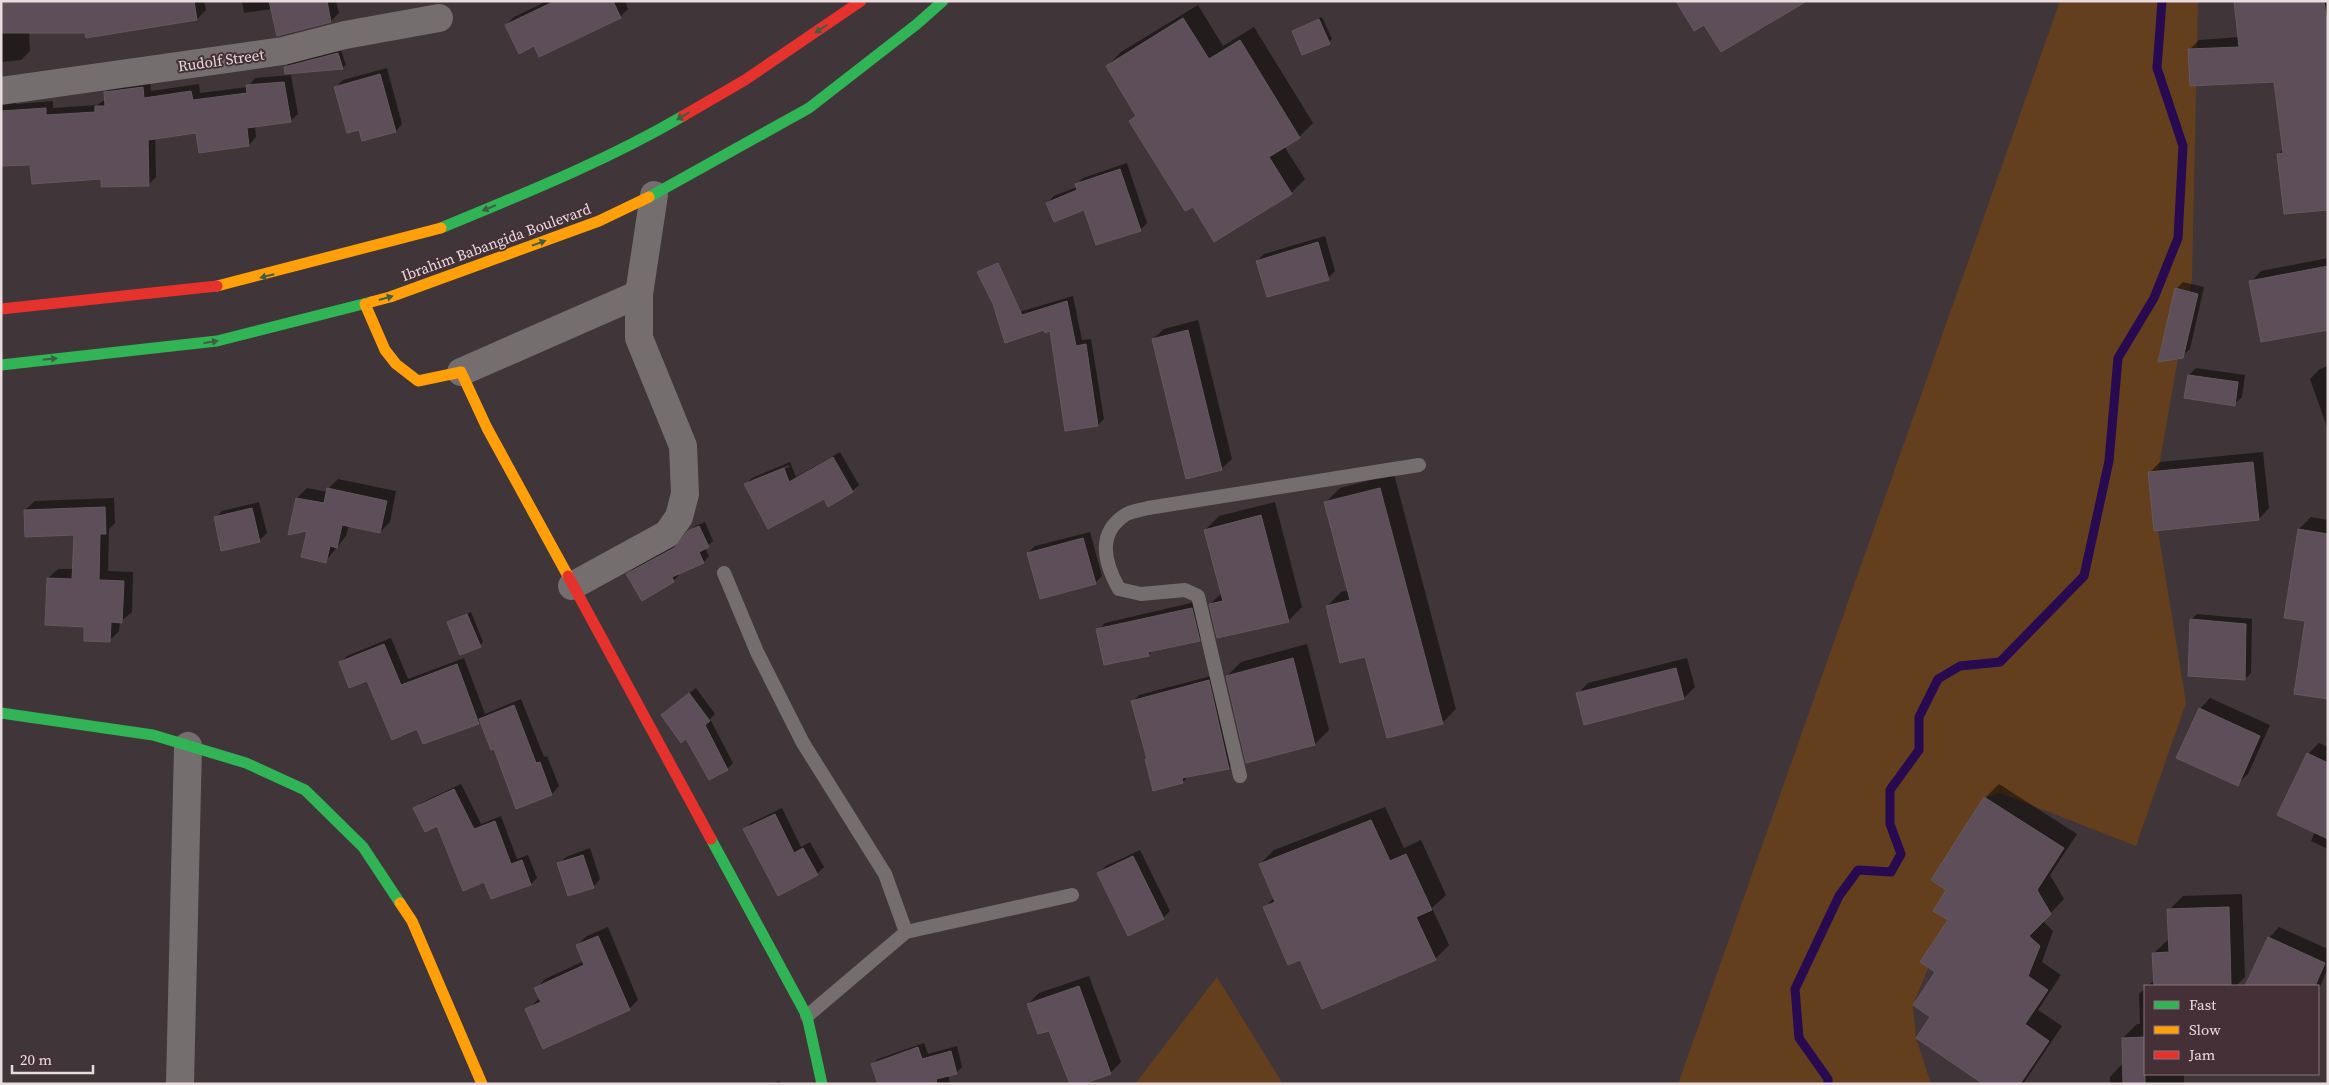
<svg xmlns="http://www.w3.org/2000/svg" width="2329" height="1085" font-family="'Source Serif 4',serif">
  <style>
    .green { fill: #633f1e }
    .shadow { fill: #0007; fill-rule: evenodd }
    .lines { fill: none; stroke-linecap: round; stroke-linejoin: round }
    .stream { stroke: #270a4f; stroke-width: 9 }
    .building { fill: #5e4e5a; stroke: #625a5e }
    .lane { stroke: #746e6f; stroke-width: 14 }
    .street { stroke: #746e6f; stroke-width: 28 }
    .fast { stroke: #30b455; stroke-width: 11 }
    .slow { stroke: #ff9f0a; stroke-width: 11 }
    .jam { stroke: #e5322d; stroke-width: 11 }
    .oneway { fill: #3e5e42 }
    .labels { text-anchor: middle; dominant-baseline: central; stroke-width: 4; stroke-linejoin: round; paint-order: stroke }
    .street-label { font-size: 15px; fill: #e9dcdf; stroke: #453037 }
  </style>
  <rect width="100%" height="100%" fill="#403538"/>
  <g class="green">
    <path d="M2060,1h138l-6,278 -39,221 33,203 -50,143 -136,-53 -16,5 -38,92 2,30 -35,85 3,33 15,46h-253z"/>
    <path d="M1217,977l66,107h-148z"/>
  </g>
  <g class="shadow">
    <path d="M1,1h203l2,9 -9,9 -111,13 -57,-1 1,20 -9,9 -20,2z"/>
    <path d="M242,1h94l3,12 -8,8 -59,-12 -28,4z"/>
    <path d="M625,1l3,8 -8,8 -86,28 -28,-20 8,-8 33,-16z"/>
    <path d="M2236,1h92v207l-50,-54 6,-5 -9,-68 -86,-31 10,-10 40,-3z"/>
    <path d="M1198,5l25,41 31,-19 59,96 -14,14 -15,9 21,33 -14,14 -98,12 -62,-84 6,-7 -30,-48 14,-14z"/>
    <path d="M1322,17l10,22 -3,3 -36,-11z"/>
    <path d="M341,50l5,15 -4,3 -57,-1 3,-3z"/>
    <path d="M387,68l15,56 -6,7 -36,-2 -24,-42 7,-7z"/>
    <path d="M291,75l7,39 -8,7 -35,5 1,11 -7,8 -52,-13 -42,5 1,40 -7,7 -117,-20 -31,1v-68l14,2 1,5 37,-3v7l44,-3 9,-6 -1,-6 8,-8 37,-5 1,11 48,-7 1,9 48,-6 7,-9z"/>
    <path d="M1127,163l20,60 -7,7 -55,-22 -38,-5 7,-7 23,-9v-3l6,-6z"/>
    <path d="M1325,236l10,35 -7,7 -71,-17 7,-7z"/>
    <path d="M2328,258v70l-77,-46 10,-11z"/>
    <path d="M2183,282l21,5 -14,62 -8,7 -6,-67z"/>
    <path d="M1073,296l9,44 9,-1 13,80 -6,6 -47,-95 -45,-14z"/>
    <path d="M1198,320l34,139 -11,10 -68,-130 11,-10z"/>
    <path d="M2328,366v64l-18,-51 10,-10z"/>
    <path d="M2196,368l49,7 -3,22 -8,7 -45,-29z"/>
    <path d="M840,452l19,33 -7,6 -28,6 -78,-13 6,-6 38,-16 6,15zM789,465l1,2 -38,15v-2z"/>
    <path d="M2263,452l6,56 -10,11 -110,-46 11,-11z"/>
    <path d="M1394,474l62,235 -14,14 -76,-68 -39,-49 14,-14 8,-2 -23,-88 14,-14z"/>
    <path d="M338,479l58,12 -6,31 -10,10 -31,-7 -3,11 -21,26 -17,-33 -18,5 7,-36 10,-10 20,4 1,-3z"/>
    <path d="M114,498l1,25 -6,6 -1,42 25,1 -1,40 -12,10 -1,9 -10,10 -23,-15 -38,-48 10,-9h16l1,-35 -50,-24 10,-9z"/>
    <path d="M259,502l8,31 -7,7 -45,-22 7,-7z"/>
    <path d="M1275,502l27,105 -14,14 -78,-17 12,-11 -17,-63 14,-14z"/>
    <path d="M2311,517l17,3v177l-21,-77 -8,-91z"/>
    <path d="M705,522l8,19 -8,7 4,8 -5,6 -26,11 1,2 -6,6 -46,-6 6,-6 47,-26 15,-17z"/>
    <path d="M1090,532l12,44 -7,7 -67,-30 7,-7z"/>
    <path d="M1199,601l7,32 -7,7 -46,10 -5,5 -50,-25 7,-7z"/>
    <path d="M471,612l12,30 -3,3 -32,-22z"/>
    <path d="M2197,614l55,5 -1,54 -6,6 -54,-59z"/>
    <path d="M391,638l17,41 56,-21 21,56 36,-15 23,58 3,-1 12,30 -7,8 -35,13 -23,-60 -13,-26 -2,2 -61,4 -51,-48 -27,-16 7,-7z"/>
    <path d="M1307,644l22,86 -14,14 -88,-68 14,-14z"/>
    <path d="M1687,658l8,29 -11,11 -99,25 -7,-29 10,-11z"/>
    <path d="M1215,675l20,86 -6,7 -40,7 -6,7 -35,-24 -16,-56 7,-7z"/>
    <path d="M696,688l19,26 -5,5 23,44 -6,6 -65,-54z"/>
    <path d="M2210,698l60,27 -22,49 -11,10 -37,-75z"/>
    <path d="M2319,743l9,4v102l-17,-8 4,-9 -7,-78z"/>
    <path d="M461,784l20,40 20,-8 16,43 11,-4 9,23 -6,6 -40,13 -6,-16 -48,-57 -22,-15 6,-6z"/>
    <path d="M1999,784l78,50 -27,41 14,24 -21,22 10,10 -11,31 19,13 -23,35 24,16 -39,58h-38l-53,-68 5,-45 13,-51 -2,-30 37,-92z"/>
    <path d="M1385,807l19,41 17,-8 25,55 -14,13 17,37 -14,14 -134,-1 -37,-50 10,-10 -14,-34 14,-14z"/>
    <path d="M782,808l19,39 9,-5 14,25 -7,7 -73,-44 7,-7z"/>
    <path d="M590,848l10,31 -7,8 -34,-23 7,-7z"/>
    <path d="M1140,850l30,61 -7,7 -65,-44 8,-8z"/>
    <path d="M2242,894l3,83 -9,9h-89l8,-6 -1,-27 15,-14v-29l14,-14z"/>
    <path d="M608,927l30,73 -9,9 -102,1 13,-12 -4,-9 9,-10 39,-18 -7,-16 10,-9z"/>
    <path d="M2279,927l49,22v19l-10,23v-5h-71l22,-48z"/>
    <path d="M1089,976l32,86 -11,11 -61,-44 -21,-25 11,-11z"/>
    <path d="M2145,988v86h39v10h-74v-7l14,-15 -1,-24 14,-14h3l-1,-30z"/>
    <path d="M924,1043l4,11 29,-8 5,21 -6,6 -8,2 2,9h-70l-8,-20 6,-5z"/>
    <path d="M780,1081l1,3h-11z"/>
  </g>
  <g class="lines">
    <path class="stream" d="M1828,1084v-5l-29,-41 -4,-49 44,-93 19,-26 33,2 10,-18 -11,-30v-34l29,-40v-33l19,-38 22,-13 40,-4 84,-86 25,-115 9,-103 36,-60 24,-60 5,-92 -26,-78 5,-67"/>
  </g>
  <g class="building">
    <path d="M1,1h193l3,19 -111,18 -1,-5h-84z"/>
    <path d="M269,1h58l4,21 -54,14z"/>
    <path d="M555,1h58l8,17 -82,39 -5,-11 -15,8 -14,-29z"/>
    <path d="M1676,1h131l-86,51 -17,-27 -10,6z"/>
    <path d="M2234,1h90l4,30v179l-44,4 -7,-60 6,-1 -9,-71 -84,4 -2,-37 51,-2z"/>
    <path d="M1183,18l26,41 31,-19 60,98 -31,19 23,37 -78,48 -21,-35 -8,4 -56,-90 7,-5 -30,-50z"/>
    <path d="M1319,19l11,25 -28,11 -10,-24z"/>
    <path d="M338,53l5,16 -58,5 -1,-7z"/>
    <path d="M380,74l16,58 -34,9 -3,-11 -12,3 -13,-46z"/>
    <path d="M284,82l7,40 -44,6 2,18 -50,7 -3,-20 -48,7 1,46 -48,1v-8l-69,5 -2,-19 -29,1v-55l45,-3v7l49,-3v-6h10l-1,-14 39,-5 1,11 47,-7 2,9 54,-7 -1,-8z"/>
    <path d="M1120,169l21,62 -45,14 -12,-35 -30,12 -8,-19 31,-13 -2,-6z"/>
    <path d="M1318,242l11,38 -62,17 -11,-36z"/>
    <path d="M998,263l24,52 45,-14 9,45 10,-2 12,82 -33,5 -15,-100 -5,2 -1,-3 -39,13 -12,-39 -16,-32z"/>
    <path d="M2328,266v64l-67,12 -12,-61z"/>
    <path d="M2175,288l23,6 -15,64 -25,4z"/>
    <path d="M1188,330l34,140 -36,9 -34,-140z"/>
    <path d="M2188,375l50,7 -3,24 -51,-8z"/>
    <path d="M833,457l20,35 -25,15 -4,-8 -56,30 -24,-45 40,-16 5,14z"/>
    <path d="M2253,462l6,58 -105,11 -6,-59z"/>
    <path d="M327,488l60,13 -7,32 -38,-8 -5,23 -7,-2 -4,17 -25,-6 6,-26 -19,4 8,-37 28,5z"/>
    <path d="M1380,488l63,236 -56,14 -22,-81 -25,6 -14,-57 24,-6 -26,-98z"/>
    <path d="M105,507l1,27h-6l-1,46 25,1 -2,42 -11,-1 -1,20 -26,-1v-14l-39,-2 2,-47 25,1 2,-44 -49,2 -1,-27z"/>
    <path d="M252,508l8,34 -39,9 -7,-34z"/>
    <path d="M1261,515l28,107 -72,16 -8,-34 14,-3 -19,-71z"/>
    <path d="M699,526l10,21 -10,5 5,11 -32,14 2,5 -32,19 -16,-27 48,-26 14,-17z"/>
    <path d="M2298,529l30,5v165l-34,-5 11,-73 -21,-3z"/>
    <path d="M1083,538l13,46 -56,15 -13,-46z"/>
    <path d="M1192,608l8,33 -52,11 1,4 -45,9 -8,-36z"/>
    <path d="M467,614l14,33 -21,8 -13,-33z"/>
    <path d="M2190,619l56,5 -1,56 -57,-4z"/>
    <path d="M384,644l17,41 56,-21 22,60 -56,20 -6,-15 -25,11 -25,-59 -18,7 -10,-26z"/>
    <path d="M1293,658l22,87 -69,18 -20,-87z"/>
    <path d="M1676,668l8,31 -100,26 -8,-32z"/>
    <path d="M1209,680l20,89 -47,9 1,5 -30,8 -8,-32h2l-16,-58z"/>
    <path d="M689,693l21,28 -5,4 23,45 -19,10 -23,-41 -5,4 -20,-28z"/>
    <path d="M514,705l22,58 4,-1 12,33 -36,14 -22,-60 -3,1 -12,-31z"/>
    <path d="M2199,708l61,28 -22,50 -62,-28z"/>
    <path d="M2307,753l21,10v76l-51,-24z"/>
    <path d="M454,789l20,40 21,-8 16,43 11,-4 9,25 -40,14 -7,-17 -21,9 -26,-65 -12,6 -12,-24z"/>
    <path d="M1984,797l80,51 -27,42 14,24 -22,22 11,10 -12,30 20,14 -23,34 24,17 -29,43h-37l-67,-46 14,-21 -17,-12 22,-33 -15,-10 28,-42 -15,-9 13,-21 -15,-10z"/>
    <path d="M775,814l19,39 9,-5 15,27 -40,21 -35,-67z"/>
    <path d="M1371,820l19,41 16,-7 26,56 -16,7 20,43 -114,49 -22,-49 -12,5 -25,-58 12,-5 -16,-38z"/>
    <path d="M583,855l11,33 -26,8 -11,-33z"/>
    <path d="M1133,856l31,63 -36,17 -31,-63z"/>
    <path d="M2229,907l2,79h-77l-2,-33 17,-1 -2,-43z"/>
    <path d="M598,936l32,74 -87,39 -18,-40 16,-7 -7,-14 50,-23 -8,-20z"/>
    <path d="M2268,937l57,26 -10,23h-70z"/>
    <path d="M1079,986l32,88 -28,10h-13l-21,-53 -11,3 -11,-30z"/>
    <path d="M2145,1037v47h-22l-1,-46z"/>
    <path d="M918,1047l4,12 29,-8 6,23 -21,5 1,5h-59l-7,-20z"/>
  </g>
  <g class="lines">
    <g class="lane">
      <path d="M724,573l33,79 46,91 82,131 21,58"/>
      <path d="M1240,776l-42,-180 -13,-6 -44,4 -22,-5c-14,-25 -23,-55 6,-74 6,-4 16,-5 23,-7l271,-43"/>
      <path d="M807,1016l99,-84 166,-37"/>
    </g>
    <g class="street">
      <path d="M1,91l282,-40 62,-16 94,-17"/>
      <path d="M461,372l178,-78"/>
      <path d="M572,586l95,-52 12,-17 6,-23 -2,-48 -44,-108v-44l15,-99"/>
      <path d="M180,1084l8,-338"/>
    </g>
    <g class="fast">
      <path d="M649,197l160,-89 108,-84 26,-23"/>
      <path d="M441,228c82,-34 165,-67 242,-112"/>
      <path d="M1,365l216,-24 154,-39"/>
      <path d="M1,713l152,22 93,28 59,27 58,57 37,56"/>
      <path d="M711,839l96,177 15,68"/>
    </g>
    <g class="slow">
      <path d="M217,286l224,-58"/>
      <path d="M371,302l19,-5 209,-76 50,-24"/>
      <path d="M365,304l20,46 11,14 22,17 43,-9 26,56 81,148"/>
      <path d="M400,903l12,18 70,163"/>
    </g>
    <g class="jam">
      <path d="M683,116l62,-36 116,-79"/>
      <path d="M1,309l216,-23"/>
      <path d="M568,576l143,263"/>
    </g>
  </g>
  <defs><path id="oneway-solid" d="M-6-.8H1V-3.2L6.5 0L1 3.2V.8H-6Z" transform="scale(1.25)"/></defs>
  <g class="oneway">
    <use href="#oneway-solid" transform="translate(821 29) rotate(147)"/>
    <use href="#oneway-solid" transform="translate(683 116) rotate(149)"/>
    <use href="#oneway-solid" transform="translate(489 208) rotate(158)"/>
    <use href="#oneway-solid" transform="translate(539 243) rotate(-20)"/>
    <use href="#oneway-solid" transform="translate(267 276) rotate(166)"/>
    <use href="#oneway-solid" transform="translate(386 298) rotate(-16)"/>
    <use href="#oneway-solid" transform="translate(211 342) rotate(-8)"/>
    <use href="#oneway-solid" transform="translate(50 359) rotate(-6)"/>
  </g>
  <g class="labels">
    <g class="street-label">
      <text transform="translate(221 60) rotate(-8)">Rudolf Street</text>
      <text transform="translate(496 242) rotate(-20)">Ibrahim Babangida Boulevard</text>
    </g>
  </g>
  <rect width="2329" height="1085" fill="none" stroke="#e9dcdf" stroke-width="5"/>
  <rect x="2144" y="985" width="175" height="90" fill="#453037" stroke="#87757a"/>
  <rect x="2154" y="1001" width="25" height="8" fill="#30b455" stroke="#87757a"/>
  <text x="2189" y="1010" font-size="15" fill="#e9dcdf">Fast</text>
  <rect x="2154" y="1026" width="25" height="8" fill="#ff9f0a" stroke="#87757a"/>
  <text x="2189" y="1035" font-size="15" fill="#e9dcdf">Slow</text>
  <rect x="2154" y="1051" width="25" height="8" fill="#e5322d" stroke="#87757a"/>
  <text x="2189" y="1060" font-size="15" fill="#e9dcdf">Jam</text>
  <path d="M12 1065v8h81v-8" fill="none" stroke="#e9dcdf" stroke-width="2.5"/>
  <text x="20" y="1065" font-size="15" fill="#e9dcdf" stroke="#453037" stroke-width="4" paint-order="stroke">20 m</text>
</svg>
